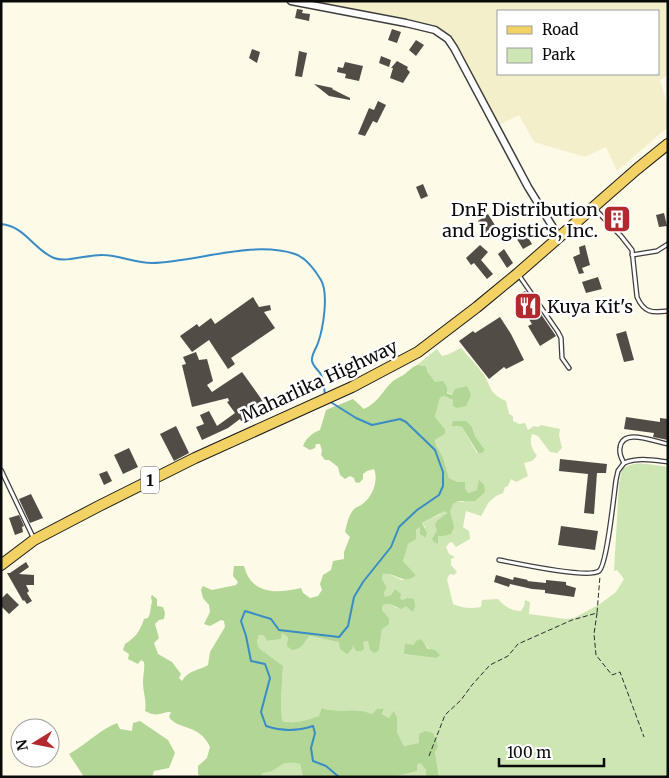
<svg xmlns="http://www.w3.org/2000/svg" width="669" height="778" font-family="Merriweather,serif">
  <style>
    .farmland { fill: #f2efca; fill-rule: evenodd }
    .green { fill: #cde6b4; fill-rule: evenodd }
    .forest { fill: #b1d695 }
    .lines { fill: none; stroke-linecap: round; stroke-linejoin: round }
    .stream { stroke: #3a8cc6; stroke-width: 2 }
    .building { fill: #524c47 }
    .service-casing { stroke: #3d3d3d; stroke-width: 5.5 }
    .minor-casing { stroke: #3d3d3d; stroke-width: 9 }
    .primary-casing { stroke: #1b1b1b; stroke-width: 12 }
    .path { stroke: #2c2c2c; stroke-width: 1; stroke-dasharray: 5 2.5; stroke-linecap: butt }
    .service { stroke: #fff; stroke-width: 3 }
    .minor { stroke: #fff; stroke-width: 6 }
    .primary { stroke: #f2d264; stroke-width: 10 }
    .labels { text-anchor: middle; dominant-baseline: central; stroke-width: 5; stroke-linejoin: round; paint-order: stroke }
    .shield { fill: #fff; stroke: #545454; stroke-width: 1 }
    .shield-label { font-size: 16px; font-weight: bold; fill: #0a0a0a }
    .poi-label { font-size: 18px; fill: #0a0a0a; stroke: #fff; text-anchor: end }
    .street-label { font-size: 18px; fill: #0a0a0a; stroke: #fff }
  </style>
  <rect width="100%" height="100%" fill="#fefae8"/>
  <path class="farmland" d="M311,1h357v74l-8,5 8,26v21l-51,44 -11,-24 -21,10 -51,-15 -15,-27 -20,10 -46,-84 -15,-12 -11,-5zM498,11h160v63h-160z"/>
  <g class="green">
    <path d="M461,348c7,8 16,17 23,27 8,14 5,18 22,26l3,13 4,2v5l6,3 6,-1 3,7 6,-4 4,1 3,-2 19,4 -1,6 3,13 -5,5 -7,-1 -12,-16 -6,-2c-3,9 0,15 5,22l-5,5 -8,2 4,13 -12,6 -5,-3 -3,7 -3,1 -2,6 -7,3 -7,6 -8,14 -15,-5 -3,16 6,4 1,8 -14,8 -4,-5 -3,1 -3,4 3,7 6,3 -4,2v6l6,7 -3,3 -4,-1 -3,5 6,25c9,4 18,5 28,3l1,-7 16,-1c7,8 12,11 23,12l3,-5 1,-6 5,2 -1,12 37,5 8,-1 26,-14 16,-12 8,-13 -7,-9 -3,1 5,-87 3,-15c14,-10 30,-4 46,-2v310h-229l-4,-25 -15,-9 -16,3 -7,-14v-14h-8l-7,-4 2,-4 -12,4c-16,-8 -33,0 -49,-6 -2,3 -2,6 -4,8 -8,8 -27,7 -37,5l-1,-20 2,-35 -24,-18 -2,-6 2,-7h4l6,6 11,-2 2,-6 23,10 3,-7 44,8 16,-3 11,9 3,-21 7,-11 -7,-8 1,-5 7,-1 7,4 9,-3 7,6 -10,-10 -3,-2 -5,-10 -4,6 -6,2 -1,-4 3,-6 -5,-8 1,-5 4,-1 15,7 14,-5 -13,-14c2,-13 8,-25 17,-35v8l5,4v-11l-3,-4 17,-8 6,-5 2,3c-6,5 -10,15 -10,23l15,-18 -3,-7 4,-7 4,-3 6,1 14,-12 -9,3 -10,-11 -9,-4 -6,-21 -7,-12 -1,-5 10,-6v-5l-10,-12 5,-19 4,-2 9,4 14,-14 -7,3 -7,6c-13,-5 -23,-17 -27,-29l-9,-1 20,-16 5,7 7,-2zM453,421l19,6 3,9 10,14 -8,3 -15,-26h-6zM425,644l11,14 -32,-4 10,-9z"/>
    <path d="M291,762l9,2 3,13h-43l3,-4c12,-2 15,-9 28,-11z"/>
    <path d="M420,763l6,7v7h-32l23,-6v-6z"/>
  </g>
  <g class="forest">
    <path d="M417,365l9,1 2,6 7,10 8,-1 4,6v6l5,2 3,-6 12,-3 4,9 -5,11 -9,2 -4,-2v-6l-9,-4 -4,2 -5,19 10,12v5l-10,6 1,5 7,12 6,21 9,4h7v7l3,4 9,-3 2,-10 5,5 1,7 -10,9h-17l-5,3 -3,7 4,16 -3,7 -8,2h-5v8l-4,-2 -2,-3 5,-8 -2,-6 2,-4 10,-8 -2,-2 -23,12 5,10 -2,5 -5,-4v-7l-4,3v9l-8,5 -5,17 13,14c-13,11 -20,-3 -33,-1l-1,5 5,8 -3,6 1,4 6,-2 4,-6 6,5 -1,5 3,1 4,-2 7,1 1,7 -2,6 -7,-6 -5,3 -11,-5 -7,1 -1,5 7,8v6l-7,5 -3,21 -4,3 -5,-3 -2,-9 -5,1 1,7 -3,2h-5l-3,-6 -1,4 -5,5 -7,-5 -1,-7 -30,-6c-5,8 -8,13 -17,14l-5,-4 1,-9 -6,-4 -1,6 -13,2 -5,-6h-4l-2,7 2,6 24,18 -2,35 1,20c13,3 24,0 37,-5l3,-8c17,6 34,-2 50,6l5,-5h7l-2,5 7,4 5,-7 3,7v14l7,14 15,-3v-9l6,-3 8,2 5,13 -3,6 4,25h-13v-7l-6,-7 -3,2v6l-23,6h-91l-3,-13c-22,-5 -19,7 -37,9l-3,4h-59l-3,-3v-8l9,-8 3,-11c-11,-24 -31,-16 -41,-30l2,-5c-10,0 -14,6 -26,-1 2,-10 -2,-18 -2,-28 0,-8 2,-14 1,-21l-3,-2 -3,4 -10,-5 1,-5 -6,-4 2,-6c11,-7 15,-13 19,-25l4,-1c3,-5 2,-10 4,-16l-1,-5 1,-2 5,4v7l6,1 2,6 -1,6 -5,1 -4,4 4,14 -5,5 4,11 14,8 9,12 -2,4 3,3c6,-11 16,-10 26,-16l2,-13 15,-25 -1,-6 -3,-1 -11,6 -6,-2 6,-12 -1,-7 -6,-7 -2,-8 2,-4 9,4 24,-5 2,-3 -5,-6 1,-10h10c8,30 34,27 57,22l2,5 7,5 8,-2 4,-6 -2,-6 3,-9 8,-5 2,-9 11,-2v-7l6,-15 -5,-5c2,-8 3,-16 9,-23 2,-2 4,-2 7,-4 11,-7 18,-24 13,-36l-7,2 -4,3v5l-4,4 -4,-1 -1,-4 -4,-2 -5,3 -5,-4 -2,-8 -9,-7h-4l-4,-5 1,-4 -2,-7h-4l-1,4 -5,2 -7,-4c3,-8 9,-13 17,-16l6,-20 27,-11 11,10c15,-7 18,-18 29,-28 5,-4 11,-5 14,-9 4,-3 5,-5 10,-7z"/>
    <path d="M453,421h13l6,6 3,9 10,14 -3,3h-4l-16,-26 -10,-1z"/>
    <path d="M421,639l7,10 7,1 5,5 -4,3 -32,-4 1,-10 9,1 2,-4z"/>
    <path d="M140,721l28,19 7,13 -6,15 -15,3 -2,6h-68l-15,-23c17,-9 30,-24 48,-31l3,6 12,2 1,-8z"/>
  </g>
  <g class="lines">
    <g class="stream">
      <path d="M1,224c24,2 33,26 53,34 12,5 36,-4 49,-3 16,0 32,8 49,8 44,-1 100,-23 143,-9 12,4 20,16 26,26 8,14 2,49 -3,63 -2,6 -7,12 -6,18 1,5 5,8 8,12 4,6 4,15 5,22"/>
      <path d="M329,401l27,17 16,7 28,-6 6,3 29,28 8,22v14l-4,9 -22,15 -18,17 -8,20 -28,35 -9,15 -6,29 -9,11 -60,-7 -8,-11 -26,-8 -4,10 5,15 5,25 14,3 5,14 -9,34 5,14c15,5 32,5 47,0l2,7 -4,15 2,13 13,5 13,11"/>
    </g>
  </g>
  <g class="building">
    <path d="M297,9l6,1 -1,3 8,1 -1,7 -14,-3z"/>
    <path d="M392,29l9,3 -4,11 -9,-3z"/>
    <path d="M416,40l8,5 -8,11 -7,-6z"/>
    <path d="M252,49l8,3 -3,11 -8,-5z"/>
    <path d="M299,51l8,2 -5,24 -7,-1z"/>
    <path d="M381,56l10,4 -2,7 -10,-4z"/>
    <path d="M397,61l11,6 -1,2 3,3 -7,11 -13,-5 3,-10h-2z"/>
    <path d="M345,62l18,4 -4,15 -14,-3 1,-4 -9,-2 1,-5 5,1z"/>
    <path d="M314,84l19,4 -1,1 18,9v2l-21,-4z"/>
    <path d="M378,101l8,4 -9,18 -4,-2 -8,15 -7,-2 11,-26 5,2z"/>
    <path d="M423,184l5,12 -7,3 -5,-12z"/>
    <path d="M664,213l3,13 -8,1 -3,-12z"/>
    <path d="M488,214l10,16 -11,6 -9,-15z"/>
    <path d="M524,231l8,13 -9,5 -8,-13z"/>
    <path d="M480,245l8,7 -7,8 12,14 -6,5 -13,-16 -3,2 -5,-7z"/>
    <path d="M585,245l5,20 -8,3 2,5 -5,1 -6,-17 7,-3 -1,-7z"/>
    <path d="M504,249l9,14 -6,5 -9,-14z"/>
    <path d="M598,277l4,12 -16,4 -4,-11z"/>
    <path d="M525,291l31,45 -16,10 -12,-20 4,-2 -17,-27z"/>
    <path d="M253,297l6,10 11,-2 1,5 -7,2 11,16 -44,30 4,6 -7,5 -19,-29 -17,12 -12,-16 17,-12 2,3 12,-9 4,6z"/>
    <path d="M500,317l11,17 13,26 -18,9 -2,-2 -15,12 -30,-38 14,-10 2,2z"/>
    <path d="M626,331l8,29 -10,2 -8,-28z"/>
    <path d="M196,352l3,8 8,-1 6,22 -6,4 5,7 30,-20 25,35 -7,6 -19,8 -1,-2 -12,9 -26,12 -6,-13 8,-3 -4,-9 9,-4 8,15 18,-13 -8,-11 2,-1 -1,-3 -36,9 -10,-42 4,-1 -3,-7z"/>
    <path d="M626,417l34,5v-4l8,1v21l-15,-3 1,-4 -30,-4z"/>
    <path d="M176,426l13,27 -15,8 -14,-27z"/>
    <path d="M129,448l9,19 -15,7 -9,-19z"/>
    <path d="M560,459l47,5 -1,9h-9l-3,41 -10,-1 4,-39 -29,-3z"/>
    <path d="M107,471l5,10 -8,4 -5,-11z"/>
    <path d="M31,494l12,24 -13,5 -11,-24z"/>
    <path d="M19,515l5,11 -2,1 1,5 -8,3 -6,-17z"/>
    <path d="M561,526l37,5 -3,19 -37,-5z"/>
    <path d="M26,562l3,5 -10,7 15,1v10h-8l3,6 -2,2 5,8 -5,3 -3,-4 -1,1 -16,-28h3z"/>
    <path d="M496,575l17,5 1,-3 14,3 -1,1 19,2v-3l20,2v3l10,3 -2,9 -29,-4v-3l-13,-1 -22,-5 -1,3 -15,-5z"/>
    <path d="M7,593l12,12 -10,9 -8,-8v-7z"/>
  </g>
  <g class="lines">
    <g class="service-casing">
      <g id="service">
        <path d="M594,208l27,28 11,14 5,47c7,16 15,16 31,14"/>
        <path d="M632,255l25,-4 11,-7"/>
        <path d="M518,274l40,58 3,6 1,20 7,10"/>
        <path d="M624,463c-3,-5 -5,-9 -4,-15 2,-21 35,-6 48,-4"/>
        <path d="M624,463c14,-6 29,-3 44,-1"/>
        <path d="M1,470l32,67"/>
        <path d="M499,560c16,3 89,19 100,11 8,-6 15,-77 17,-91l2,-9 6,-8"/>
      </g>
    </g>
    <g class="minor-casing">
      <path id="minor" d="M291,1l115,22 29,7 13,9 6,9 74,139 31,50"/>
    </g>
    <g class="primary-casing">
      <path id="primary" d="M1,565l33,-25 65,-34 96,-48 157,-71 66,-35 59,-45 40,-33 120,-105 31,-25"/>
    </g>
    <g class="path">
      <path d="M597,613l-3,21 2,21 16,20 8,-3 24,65"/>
      <path d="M429,756l16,-41 16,-15 11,-15 18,-20 18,-9 10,-12 54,-24 25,-7 3,-37"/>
    </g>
    <use href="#service" class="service"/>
    <use href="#minor" class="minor"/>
    <use href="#primary" class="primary"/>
  </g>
  <defs>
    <g id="building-square" transform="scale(1.4375)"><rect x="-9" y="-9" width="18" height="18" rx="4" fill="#b32a2e" stroke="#fff"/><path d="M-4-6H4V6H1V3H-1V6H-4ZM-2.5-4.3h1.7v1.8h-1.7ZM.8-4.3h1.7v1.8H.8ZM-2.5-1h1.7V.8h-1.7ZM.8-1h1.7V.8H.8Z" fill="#fff"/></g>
    <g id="restaurant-square" transform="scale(1.4375)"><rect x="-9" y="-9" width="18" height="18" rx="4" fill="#b32a2e" stroke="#fff"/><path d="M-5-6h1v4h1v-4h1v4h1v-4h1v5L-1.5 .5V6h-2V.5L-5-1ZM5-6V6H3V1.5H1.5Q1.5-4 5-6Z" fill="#fff"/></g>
  </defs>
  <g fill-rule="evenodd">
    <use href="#building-square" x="617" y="219"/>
    <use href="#restaurant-square" x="528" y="306"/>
  </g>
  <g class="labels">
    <rect class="shield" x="141" y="466.5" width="18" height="27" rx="4"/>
    <g class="shield-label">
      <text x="150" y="480">1</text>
    </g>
    <g class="poi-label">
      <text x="598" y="209">DnF Distribution<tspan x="598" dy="21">and Logistics, Inc.</tspan></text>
      <text x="547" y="306" text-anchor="start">Kuya Kit's</text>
    </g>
    <g class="street-label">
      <text transform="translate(319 381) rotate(-25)">Maharlika Highway</text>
    </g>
  </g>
  <rect width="669" height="778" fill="none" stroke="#0a0a0a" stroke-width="5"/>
  <rect x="497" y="10" width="162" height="65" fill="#ffffff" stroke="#9d9d9d"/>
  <rect x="507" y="26" width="25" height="8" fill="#f2d264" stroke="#9d9d9d"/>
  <text x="542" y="35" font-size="15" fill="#0a0a0a">Road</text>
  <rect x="507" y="48" width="25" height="15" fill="#cde6b4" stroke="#9d9d9d"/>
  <text x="542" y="60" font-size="15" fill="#0a0a0a">Park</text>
  <g transform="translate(35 743) rotate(260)"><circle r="24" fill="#ffffff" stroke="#9d9d9d"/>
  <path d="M0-4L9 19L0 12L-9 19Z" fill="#b32a2e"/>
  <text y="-8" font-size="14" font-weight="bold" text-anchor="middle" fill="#0a0a0a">N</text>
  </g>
  <path d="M499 758v8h105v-8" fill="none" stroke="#0a0a0a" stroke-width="2.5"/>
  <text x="507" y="758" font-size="15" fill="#0a0a0a" stroke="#ffffff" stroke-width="4" paint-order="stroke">100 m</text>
</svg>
